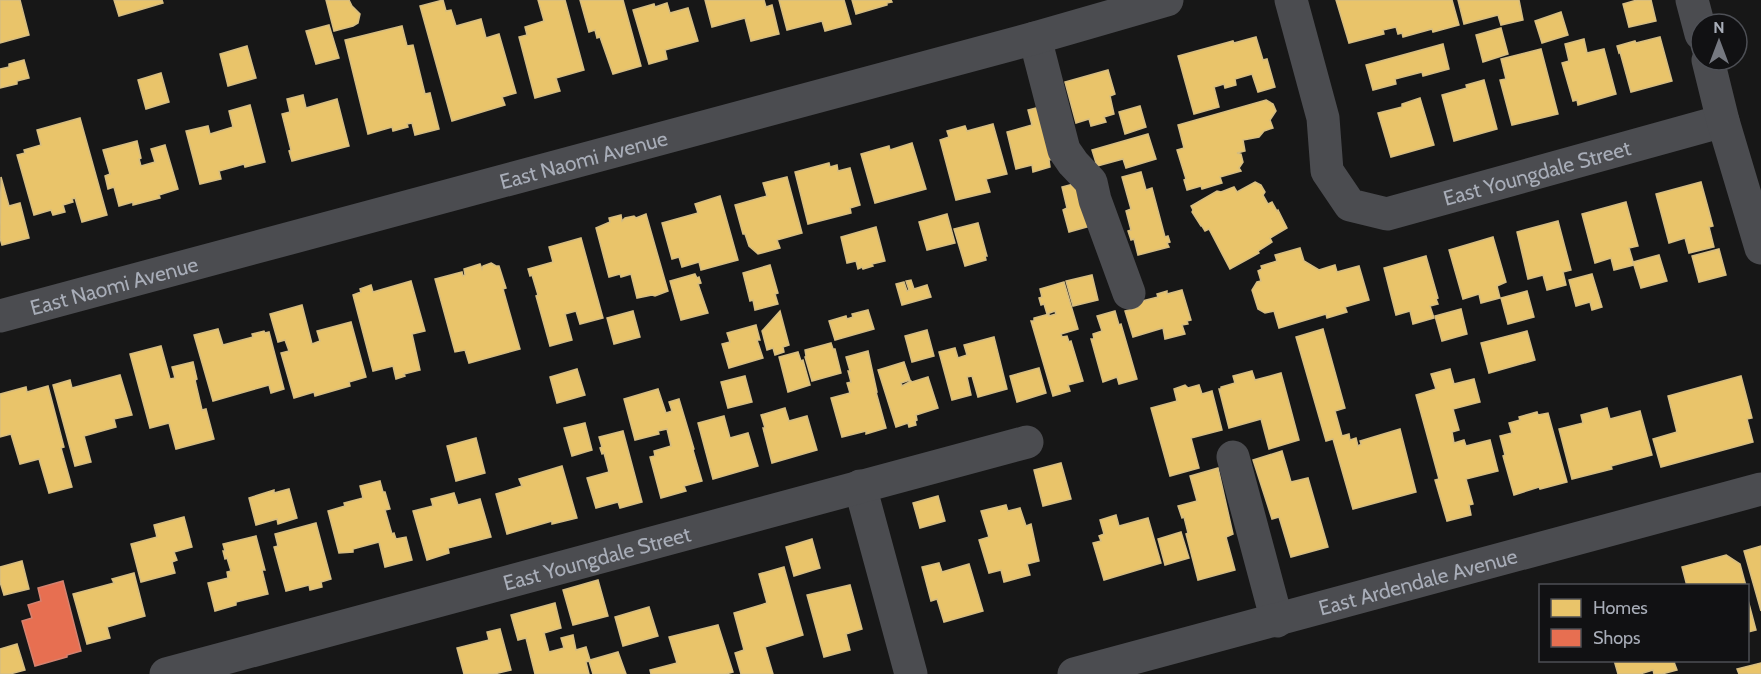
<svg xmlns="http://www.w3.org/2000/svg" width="1761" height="674" font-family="Cabin,sans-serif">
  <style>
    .homes { fill: #e9c46a; stroke: #d6bd81; stroke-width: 1.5 }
    .shops { fill: #e76f51; stroke: #d48270; stroke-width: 1.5 }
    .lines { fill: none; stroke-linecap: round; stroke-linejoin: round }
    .minor { stroke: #4b4c50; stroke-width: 33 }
    .labels { text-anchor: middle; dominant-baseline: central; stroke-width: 6; stroke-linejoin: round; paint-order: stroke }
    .street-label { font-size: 21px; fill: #a8adb8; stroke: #111113 }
  </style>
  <rect width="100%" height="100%" fill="#171717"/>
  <g class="homes">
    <path d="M0,0h20l9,35 -29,8z"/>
    <path d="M114,0h48l1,3 -44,13z"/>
    <path d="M326,0h23l3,6 8,8 -2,9 -5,3 -19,5z"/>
    <path d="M443,0l3,11 5,-1 5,16 25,-7 5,19 13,-4 17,59 -14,4 3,8 -53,16 -32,-115z"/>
    <path d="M538,0h27l19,70 -28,8 4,13 -25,7 -16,-61 8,-2 -2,-8 19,-6z"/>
    <path d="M580,0h43l18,66 -28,8 -13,-37 -3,1 -2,-8 -6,2z"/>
    <path d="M705,0h59l2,7 6,-2 7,29 -28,7 -6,-23 -33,9z"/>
    <path d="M779,0h65l7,24 -26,7 -3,-10 -35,9z"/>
    <path d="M852,0h39l1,2 -5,1v2l-31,9z"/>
    <path d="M1336,0h116l7,25 -26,7 -1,-3 -29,8 -1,-4 -4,1 -2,-7 -13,3 1,4 -35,9z"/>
    <path d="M1458,0h61l4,20 -22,5 -3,-10 -34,9z"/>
    <path d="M1637,0h14l5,21 -27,6 -6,-23z"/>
    <path d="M667,3l3,10 18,-5 10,33 -33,9 2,9 -18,5 -16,-54 21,-6 1,3z"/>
    <path d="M1561,12l7,23 -26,8 -7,-22z"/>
    <path d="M329,25l10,33 -23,6 -10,-33z"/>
    <path d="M402,26l5,20 6,-1 12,49 5,-1 9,36 -24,6 -3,-12 -5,1 1,3 -15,4 -1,-4 -24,7 -23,-94z"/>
    <path d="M1501,28l7,26 -25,8 -7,-27z"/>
    <path d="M1256,37l7,23 4,-1 8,28 -17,5 -6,-18 -17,5 1,6 -11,3 -1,-4 -10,3 5,20 -25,7 -16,-58 55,-15 1,2z"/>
    <path d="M1660,37l12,44 -41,11 -11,-40 -1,1 -2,-7 18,-5 1,2z"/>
    <path d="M1584,39l3,14 17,-4 12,45 -38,11 -1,-5 -4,1 -11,-38 7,-2 -4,-17z"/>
    <path d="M1443,44l6,25 -26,7 -1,-4 -27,7 1,5 -23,6 -7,-25z"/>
    <path d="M247,46l9,32 -28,8 -8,-32z"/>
    <path d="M1541,49l17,65 -46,11 -12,-45 6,-1 -5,-20z"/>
    <path d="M24,60l5,18 -12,3v3l-17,4v-19l9,-2v-3z"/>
    <path d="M1108,70l7,24 -5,2 4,18 -10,3 2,5 -15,4 -2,-7 -13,4 -11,-41z"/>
    <path d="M161,73l8,29 -23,7 -8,-29z"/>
    <path d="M1484,80l13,49 -43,12 -12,-46 25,-7 -1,-3z"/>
    <path d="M303,95l3,13 31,-9 12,47 -57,15 -3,-10 2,-1 -9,-36 8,-2 -3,-13z"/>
    <path d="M1420,98l14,47 -43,12 -13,-44 24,-6v-3z"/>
    <path d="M1266,100l7,4 3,7 -6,9 3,8 -9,3 -5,6 -16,3 2,11 -8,2 4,1 2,8 -4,6 2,3 -21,6 2,6 -20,6 -1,-3 -14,4 -3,-10 2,-1 -9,-29 7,-2 -6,-23z"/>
    <path d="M250,105l15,57 -20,5 -1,-3 -25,7 2,8 -21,5 -14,-53 22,-5 2,8 23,-7 -4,-16z"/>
    <path d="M1048,105l13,52 -12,3 1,7 -17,5 -1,-7 -16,4 -9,-37 25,-7 -4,-15z"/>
    <path d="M1140,106l6,21 -21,7 -6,-22z"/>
    <path d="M80,118l27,97 -25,7 -7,-24 -3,1 1,3 -10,3 2,7 -12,3 -2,-5 -17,5 -17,-60 8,-2 -1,-3 17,-5 -4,-15z"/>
    <path d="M993,124l14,50 -21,5 4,13 -34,8 -16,-60 9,-3 -2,-6 18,-5 2,5z"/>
    <path d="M1148,134l8,25 -30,9 -3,-9 -26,7 -5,-16z"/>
    <path d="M137,141l4,17 -2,1 2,7 14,-4 -4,-13 14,-4 13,44 -19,6 1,3 -27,7v-3l-14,4 -5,-19 -6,2 -3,-13 5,-2 -7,-24z"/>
    <path d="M912,143l14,46 -51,14 -14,-49 28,-8 1,4z"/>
    <path d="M829,163l1,4 7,-2 1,6 12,-3 10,37 -10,3 1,5 -43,11 -13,-52z"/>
    <path d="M1141,172l5,18 6,-2 13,49 3,-1 2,6 -3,1 2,4 -31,8 -4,-16 -3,1 -3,-9 3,-1 -5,-19 5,-2 -9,-32z"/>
    <path d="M1,177l8,29 11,-3 9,35 -27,7 -2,-7z"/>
    <path d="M787,177l15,56 -25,7 3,8 -22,6 -9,-8 -4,-12h-2l-8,-29 32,-9 -4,-13z"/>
    <path d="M1085,181l9,44 -25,7 -6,-22 4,-2 -5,-21z"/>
    <path d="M1255,182l6,3 4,7 -2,3 5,9 4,-2 5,9 1,-1 9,18 -17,10 2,4 -14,9 1,2 -29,16 -21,-40 -4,2 -3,-5h-1l-9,-14 1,-2 -2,-4 26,-15 4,1 13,-5 3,5z"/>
    <path d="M1701,182l12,44 -4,1 5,20 -25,6 -4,-15 -16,5 -13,-49z"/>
    <path d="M720,196l18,64 -37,10 -2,-8 -17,5 -3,-10 -7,2 -10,-36 36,-10 -3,-9z"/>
    <path d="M1626,202l12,44 -9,2 5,17 -20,5 -3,-12 -16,5 -13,-49z"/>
    <path d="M646,214l22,77 -13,5 -3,-1 -15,3 -6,-24 -10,3 -1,-3 -11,3 -13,-49 14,-6 -1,-4 12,-3 1,6 3,-3 9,-2 2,2z"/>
    <path d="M947,214l8,29 -28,7 -8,-28z"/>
    <path d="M1558,221l13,49 -8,2 3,13 -19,5 -4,-15 -15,4 -11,-47z"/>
    <path d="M978,223l9,33h-2l1,4 -21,6 -11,-37z"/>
    <path d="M876,227l9,34 -13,3 1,2 -10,3 -1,-2 -4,2 -2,-8 -9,2 -6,-26z"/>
    <path d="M1493,237l13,45 -9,4 3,12 -19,5 -2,-9 -16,5 -14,-49z"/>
    <path d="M581,238l22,80 -23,6 -4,-13 -11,3 7,26 -22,6 -14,-50 2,-1 -6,-20 -2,1 -2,-7 25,-7 -4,-15z"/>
    <path d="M1300,248l4,13 15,9 16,-5 2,7 22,-6 10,34 -24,7 2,5 -20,6 -1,-4 -47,14 -5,-17 -9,2 -7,-4 -6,-19 5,-8 4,-1 -3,-10 4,-2 -1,-3 16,-5 -2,-6z"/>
    <path d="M1719,249l7,26 -27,7 -7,-26z"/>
    <path d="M1659,255l8,26 -26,7 -8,-26z"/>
    <path d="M1426,256l12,42 -2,1 2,5 -8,2 4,12 -21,6 -3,-13 -14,4 -12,-47z"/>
    <path d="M491,263l5,3h3l7,22 -3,1 17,60 -51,14 -4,-13 -10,2 -20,-73 27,-7 1,4 2,-1 -1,-6 16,-5 2,5 1,-3z"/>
    <path d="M770,265l8,28 -3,1 3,10 -23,6 -2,-10 -3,1 -7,-28z"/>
    <path d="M695,274l2,4 2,-1 2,6 -3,1 10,29 -27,7 -11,-39z"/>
    <path d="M1592,274l10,33 -10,3 -2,-8 -14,4 -7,-26z"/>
    <path d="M1092,275l6,25 -25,6 -7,-25z"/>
    <path d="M911,280l3,9 13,-4 4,12 -29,8 -6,-21 8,-2 3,9 2,-1 -3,-9z"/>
    <path d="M411,281l14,50 -13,3 8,36 -16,4 1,2 -9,3 -3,-13 -20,5 -20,-76 8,-3 -1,-3 11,-4 2,7z"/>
    <path d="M1064,282l14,47 -17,5 1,3 5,-1 2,6 2,-1 12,40 -15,4 2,6 -17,5 -22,-75h3v-3l15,-4v2l7,-2 -1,-3 -8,3 -3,-10 -3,1 -2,-7 3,-1 -2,-8z"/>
    <path d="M1182,290l9,30 -4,1 1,3 -6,1 3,9 -20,5 -2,-11 -30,9 -8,-26 14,-4 -1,-5 20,-5 -1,-3 10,-3v3z"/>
    <path d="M1527,291l7,26 -26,7 -7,-26z"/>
    <path d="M302,305l10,39 8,-3 -3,-10 34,-9 15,55 -17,5 1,4 -35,10 -1,-4 -20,6 -13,-45 8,-2 -4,-11 -7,2 -8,-28z"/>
    <path d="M1461,309l6,25 -25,7 -7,-25z"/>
    <path d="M868,310l6,19 -39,11 -6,-19 17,-5 1,3 6,-2 -1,-3z"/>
    <path d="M633,311l7,26 -26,7 -7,-26z"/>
    <path d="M780,311l9,34 -6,2 1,5 -9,3 -2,-7 -6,2 -5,-19z"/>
    <path d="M1115,311l4,14 2,-1 16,55 -18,5 -2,-7 -14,5 -12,-43h3l-1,-5 9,-3 -5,-15z"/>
    <path d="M756,325l4,15h-3l6,18 -34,10 -7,-24 8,-2 -3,-9z"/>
    <path d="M218,329l5,16 30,-8 -1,-3 12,-3 1,2 4,-1 15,57 -13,4 -2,-8 -56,16 -19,-66z"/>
    <path d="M1323,329l22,79 -10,3 7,25 7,-2 1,6 6,-2 2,8 3,-2 -1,-3 40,-12 16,63 -63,17 -20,-70 -7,2 -30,-104z"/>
    <path d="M927,330l7,26 -22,6 -7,-26z"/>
    <path d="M1527,331l8,29 -46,13 -8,-30z"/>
    <path d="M994,337l13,52 -29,8 -6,-21 -5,1 4,18 -19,5 -13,-48 16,-4 3,10 9,-3 -3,-10z"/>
    <path d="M831,343l2,6h2l6,24 -29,8 -7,-24 1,-1 -1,-6z"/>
    <path d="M161,346l9,33 5,-1 -3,-11 21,-5 4,17 -2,1 7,30 4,-1 8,30 -38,10 -7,-26 -19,5 -20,-74z"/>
    <path d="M868,351l9,41h-1l10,36 -20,6v-3l-24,6 -11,-39 19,-5 -3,-10 4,-1 -3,-11h2l-4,-14z"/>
    <path d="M798,352l3,9 2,-1 7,25 -22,7 -9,-35z"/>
    <path d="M904,362l6,18 -9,3 1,3 9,-5 1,1 16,-5 10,31 -22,7 1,5 -2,1 1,4 -7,2 -1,-4 -12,4 -18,-57z"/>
    <path d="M1039,368l7,25 -29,9 -7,-26z"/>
    <path d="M577,369l8,26 -28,8 -7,-26z"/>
    <path d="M1450,369l4,15 20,-5 6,23 -27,7 6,21 -7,2 2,11 10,-3 2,6 24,-6 8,31 -32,8 7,25 -4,1 2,10 -24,6 -12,-41 4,-1 -23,-84 20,-6 -5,-15z"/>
    <path d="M1252,371l3,9 26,-7 18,67 -30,9 -8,-30 -32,9 -10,-39h2v-2l14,-4 -2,-7z"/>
    <path d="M120,375l12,40 -18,4 2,8 -32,9 7,26 -16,4 -22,-81 17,-5 2,8z"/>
    <path d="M745,376l7,26 -24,6 -7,-26z"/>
    <path d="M1741,376l11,42 -5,1 6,23 -92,25 -8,-28 24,-7 -9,-36z"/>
    <path d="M1185,385l3,3 11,-3 3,9 10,-3 10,39 -31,8 8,30 -29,8 -19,-68 26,-7 -3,-12z"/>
    <path d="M48,386l16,61 -3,1 11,39 -23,6 -10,-34 -19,5 -9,-30 -11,3v-43l26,-7 1,5z"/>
    <path d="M658,389l8,24 6,-2 -3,-9 10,-3 15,50 -1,1 9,31 -18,5 2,5 -25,7 -11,-41 5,-1 -1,-5 17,-5 -4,-17 -9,2 1,3 -24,6 -11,-41z"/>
    <path d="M785,408l4,13 18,-5 10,34 -45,13 -9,-35h2l-4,-13z"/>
    <path d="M1607,408l3,11 30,-8 12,44 -41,11 1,3 -40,10 -13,-50 24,-6 -2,-8z"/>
    <path d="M1537,412l1,3 10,-2 19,69 -27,7 -1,-2 -25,8 -11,-39 2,-1 -5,-19 12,-3 -3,-10 11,-3 -1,-3z"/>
    <path d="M724,416l6,22 18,-5 10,33 -45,13 -15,-56z"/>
    <path d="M585,423l7,27 -20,6 -8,-28z"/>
    <path d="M623,431l19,71 -22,6 -2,-6 -22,6 -9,-30 22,-6 -5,-19 -2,1 -2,-6 2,-1 -3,-10z"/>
    <path d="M476,438l9,35 -29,8 -9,-35z"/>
    <path d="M1282,451l9,31 17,-4 20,69 -37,10 -12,-40 -7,2 -19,-59z"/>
    <path d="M1061,463l10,36 -28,7 -9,-36z"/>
    <path d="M562,466l15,52 -25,6v-3l-45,13 -11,-40 26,-8 -3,-7z"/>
    <path d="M1218,468l15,66 -7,3 9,33 -37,10 -12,-46 2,-1 -4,-16 -2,1 -4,-12 19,-5 -7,-25z"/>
    <path d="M380,481l3,11h2l5,17 -5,1 7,24 2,-1 2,6 10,-2 6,23 -27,7 -6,-25 -26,7v3l-14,1 -11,-42 17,-5 -1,-3 19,-5 -3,-12z"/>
    <path d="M289,489l8,29 -19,6 -1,-5 -21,6 -7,-27 25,-8v3z"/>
    <path d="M454,493l4,12 22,-6 11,38 -43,11 1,5 -22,7 -14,-49 20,-5 -2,-7z"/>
    <path d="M938,496l7,25 -25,7 -7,-25z"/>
    <path d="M1006,505l2,6 12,-3 6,18 5,-2 8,37 -12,3 3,11 -26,7 -3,-12 -12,3 -10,-33 10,-3 -8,-26z"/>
    <path d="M1116,515l3,11 29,-8 13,45 -57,17 -11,-37 8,-2 -2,-5 5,-2 -4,-14z"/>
    <path d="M184,517l8,30 -18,5 3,8 -5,2 3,11 -34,9 -10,-38 26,-7 -3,-12z"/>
    <path d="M316,523l15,56 -10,3 1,5 -12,3 -1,-5 -23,6 -12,-44 4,-1 -3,-12z"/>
    <path d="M1181,532l8,26 -24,7 -7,-26z"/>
    <path d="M256,536l9,34h-3l6,24 -32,8v3l-21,6 -7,-28 20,-5 -1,-6 4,-1 -4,-13 -2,1 -2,-8h2l-2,-7z"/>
    <path d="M812,539l8,29 -26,8 -8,-29z"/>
    <path d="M1761,546v65l-17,-60z"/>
    <path d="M1726,555l14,9 6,22h-59l-5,-19z"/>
    <path d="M22,561l7,28 -25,6 -4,-13v-15z"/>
    <path d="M939,563l3,9 27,-8 14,47 -39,11 -7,-23 -6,2 -9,-34z"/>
    <path d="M784,567l19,68 -38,12 8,27h-32l-6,-21 9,-3 -10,-37 33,-10 -8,-29z"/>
    <path d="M134,573l11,43 -38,11 3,11 -23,6 -14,-50 41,-11 -2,-4z"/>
    <path d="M598,580l10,36 -35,9 -10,-35z"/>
    <path d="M850,585l12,44 -16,5 4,16 -26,7 -17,-62z"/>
    <path d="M1748,600l8,30 -8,2z"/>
    <path d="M555,603l6,25 -17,5 5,19 15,-4 -3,-10 12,-3 3,15 10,-3 4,13 28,-8 8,22h-33l-4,-13 -3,1 3,12h-54l-9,-36 -8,2 -7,-25z"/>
    <path d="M649,607l9,29 -35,10 -8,-29z"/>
    <path d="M718,625l15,47 -7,2h-75l-1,-4 27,-7 -8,-26z"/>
    <path d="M500,629l11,41 -17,4h-30l-7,-26 32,-8 -2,-8z"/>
    <path d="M17,644l8,26 -15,4h-10v-25z"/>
    <path d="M1614,660h65l-5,2 3,8 -15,4h-8l-1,-4 -13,4h-22z"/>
    <path d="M1761,663v11h-22l-2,-5z"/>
  </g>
  <path class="shops" d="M63,581l18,70 -14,4v2l-32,9 -13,-45 10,-3 -4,-13 13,-4 -3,-13z"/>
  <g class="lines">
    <g class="minor">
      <path id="s1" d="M1291,0l32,118 4,53 23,34 37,9 336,-93"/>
      <path d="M1692,0l9,34"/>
      <path d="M1035,38l29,112 9,13 18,19 4,18 34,93"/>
      <path d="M1708,60l15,61 38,127"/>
      <path id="s2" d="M0,316l1035,-278 132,-38"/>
      <path d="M1233,457l44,164"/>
      <path d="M860,486l51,188"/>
      <path id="s3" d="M166,674l861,-232"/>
      <path id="s4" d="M1074,674l687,-185"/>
    </g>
  </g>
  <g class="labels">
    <g class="street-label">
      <text stroke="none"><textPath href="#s2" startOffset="604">East Naomi Avenue</textPath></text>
      <text stroke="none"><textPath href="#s1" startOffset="410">East Youngdale Street</textPath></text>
      <text stroke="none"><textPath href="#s2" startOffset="118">East Naomi Avenue</textPath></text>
      <text stroke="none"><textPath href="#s3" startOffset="446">East Youngdale Street</textPath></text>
      <text stroke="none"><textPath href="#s4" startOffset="356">East Ardendale Avenue</textPath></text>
    </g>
  </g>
  <rect x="1539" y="584" width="210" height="78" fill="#111113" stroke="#4d4f55" stroke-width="1.5"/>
  <rect x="1551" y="599" width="30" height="18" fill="#e9c46a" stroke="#4d4f55" stroke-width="1.5"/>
  <text x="1593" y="614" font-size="18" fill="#a8adb8">Homes</text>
  <rect x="1551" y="629" width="30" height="18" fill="#e76f51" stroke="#4d4f55" stroke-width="1.5"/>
  <text x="1593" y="644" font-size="18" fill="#a8adb8">Shops</text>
  <g transform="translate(1719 42)"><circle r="28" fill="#111113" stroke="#4d4f55" stroke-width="1.5"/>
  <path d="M0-4.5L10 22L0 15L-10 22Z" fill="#757880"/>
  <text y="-9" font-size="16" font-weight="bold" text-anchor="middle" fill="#a8adb8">N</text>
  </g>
</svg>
